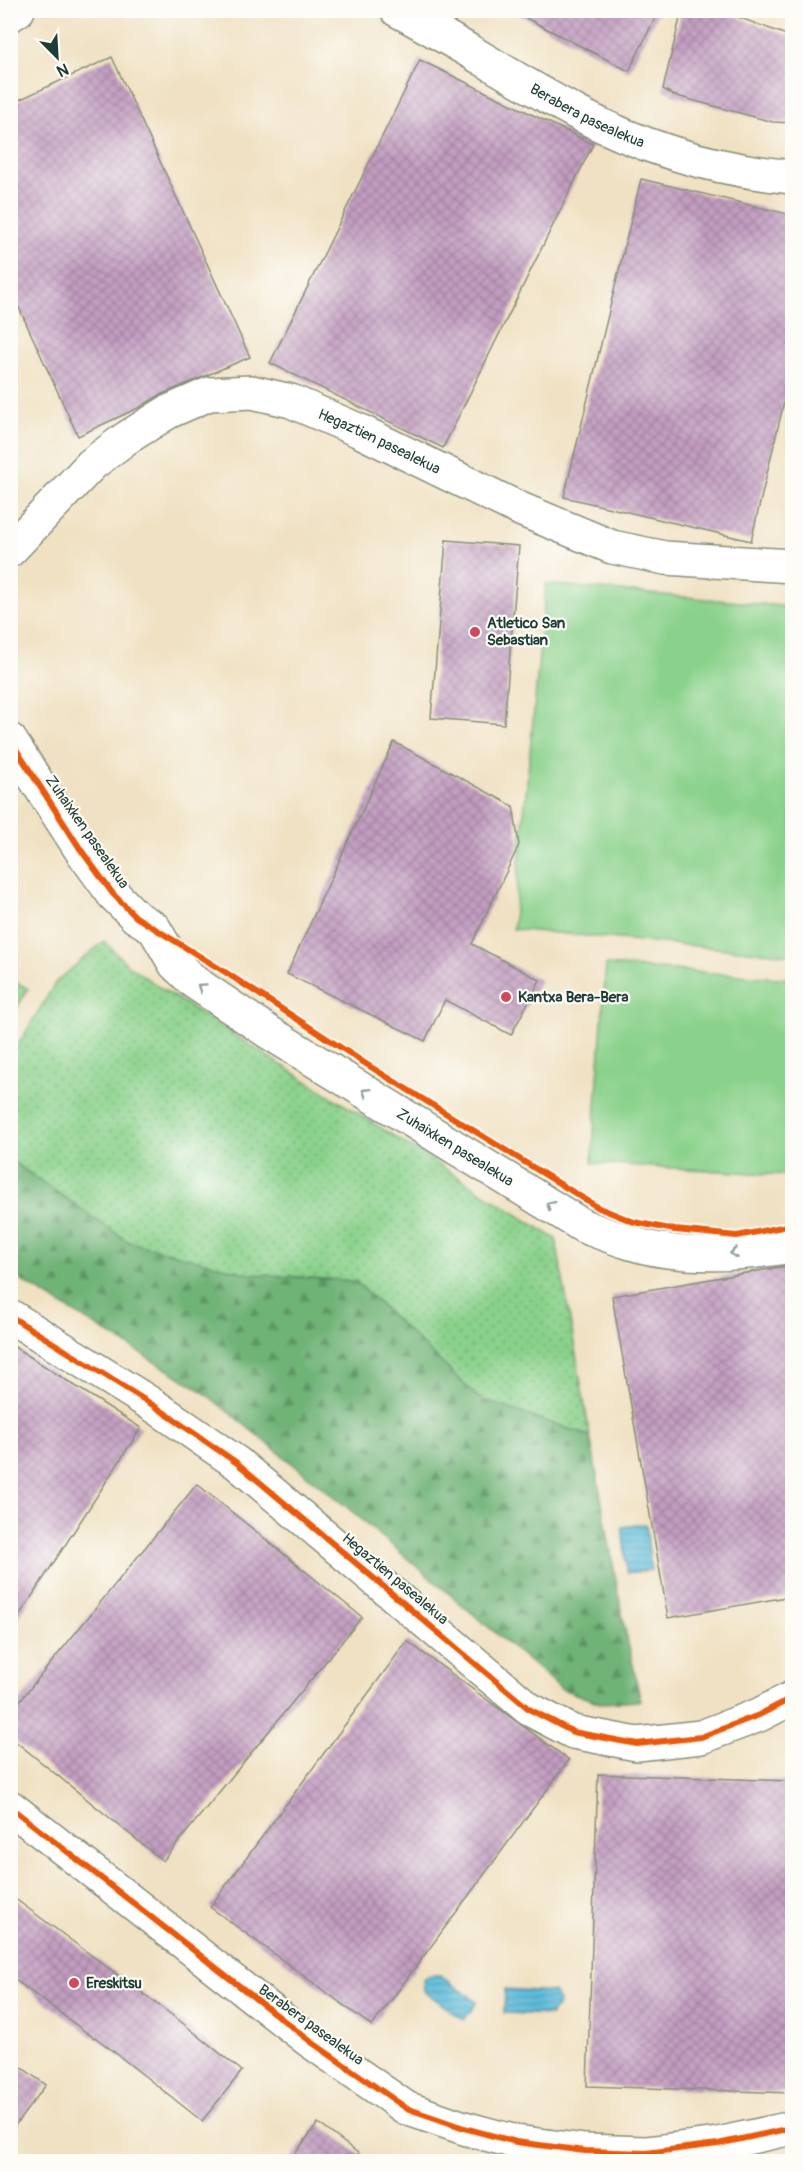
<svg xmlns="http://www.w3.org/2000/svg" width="803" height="2172" font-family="Pangolin,sans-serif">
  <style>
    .grass { fill: url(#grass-dots); stroke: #548760; stroke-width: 1.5 }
    .forest { fill: url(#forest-firs); stroke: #477856; stroke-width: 1.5 }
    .garden { fill: #8ad18b; stroke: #548760; stroke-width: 1.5 }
    .water { fill: url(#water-rules); stroke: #3d7c87; stroke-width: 1.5 }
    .building { fill: url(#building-cross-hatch) }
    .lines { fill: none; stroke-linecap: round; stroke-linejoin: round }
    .minor-casing { stroke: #888f7b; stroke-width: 36 }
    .minor { stroke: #fff; stroke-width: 33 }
    .cycleway-casing { stroke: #fdfcf7; stroke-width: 10 }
    .cycleway { stroke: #e8590c; stroke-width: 6 }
    .oneway { stroke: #8f9e9a }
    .poi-dot { fill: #d1495b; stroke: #fdfcf7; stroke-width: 2 }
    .labels { text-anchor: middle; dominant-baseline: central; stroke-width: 4.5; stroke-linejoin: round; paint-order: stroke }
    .street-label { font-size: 15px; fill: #1f3d34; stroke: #fdfcf7 }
    .poi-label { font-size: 15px; font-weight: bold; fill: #1f3d34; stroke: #fdfcf7; text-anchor: start }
  </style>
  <defs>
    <pattern id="grass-dots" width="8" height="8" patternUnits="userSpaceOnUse" patternTransform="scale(1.5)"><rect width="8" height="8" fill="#8ad18b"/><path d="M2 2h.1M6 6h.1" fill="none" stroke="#70ab72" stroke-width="1.8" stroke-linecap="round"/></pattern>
    <pattern id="forest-firs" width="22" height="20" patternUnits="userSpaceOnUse" patternTransform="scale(1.5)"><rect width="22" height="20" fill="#6fb377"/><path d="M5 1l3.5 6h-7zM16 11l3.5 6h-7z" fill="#5b9362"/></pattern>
    <pattern id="water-rules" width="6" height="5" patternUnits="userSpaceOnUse" patternTransform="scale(1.5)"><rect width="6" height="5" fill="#5bbbda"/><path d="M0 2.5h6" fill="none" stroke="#4b99b2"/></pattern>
    <pattern id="building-cross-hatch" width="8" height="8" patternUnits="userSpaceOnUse" patternTransform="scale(1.5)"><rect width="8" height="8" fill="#c39dc1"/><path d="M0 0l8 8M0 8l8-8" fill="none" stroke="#9e819e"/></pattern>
  </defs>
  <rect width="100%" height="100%" fill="#fdfcf7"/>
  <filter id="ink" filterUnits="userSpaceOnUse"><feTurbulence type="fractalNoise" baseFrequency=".0167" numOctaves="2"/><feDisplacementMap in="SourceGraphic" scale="12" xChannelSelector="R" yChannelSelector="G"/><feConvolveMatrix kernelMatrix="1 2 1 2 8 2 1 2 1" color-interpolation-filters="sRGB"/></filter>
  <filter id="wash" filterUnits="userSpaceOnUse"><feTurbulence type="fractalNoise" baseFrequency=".008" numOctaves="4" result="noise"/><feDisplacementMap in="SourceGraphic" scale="24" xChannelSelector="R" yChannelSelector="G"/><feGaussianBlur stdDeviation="1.35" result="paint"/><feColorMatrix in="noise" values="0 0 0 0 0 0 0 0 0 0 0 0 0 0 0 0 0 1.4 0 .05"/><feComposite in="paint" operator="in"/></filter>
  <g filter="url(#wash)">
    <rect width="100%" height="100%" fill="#f0e1c2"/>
    <path class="grass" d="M104,941l24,24 34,24 394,250 34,197 -110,-37 -125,-118 -105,-7 -121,-32 -118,-82 -1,-102 46,-76z"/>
    <path class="forest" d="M10,1160l119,82 121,32 105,7 125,118 110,37 34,189 17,76 -41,2 -38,-14 -213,-180 -148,-119 -190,-116z"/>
    <g class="garden">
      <path d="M546,584l246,23v348l-279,-26z"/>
      <path d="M606,965l186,14v105l-6,91 -194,-12z"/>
      <path d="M11,979l17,10 -17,29z"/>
    </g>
    <g class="water">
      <path d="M646,1524l5,46 -24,3 -5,-46z"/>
      <path d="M433,1975h7l37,27 -13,18 -40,-29 -1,-11 4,-4z"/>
      <path d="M505,1989l48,3 6,9 -1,5 -6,6 -1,3 -47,-2z"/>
    </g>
    <g id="blocks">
      <g class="building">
        <path d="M510,10h149l-30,61z"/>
        <path d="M682,10h37l73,27v86l-19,-1 -100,-27 -10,-6z"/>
        <path d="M112,57l138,300 -90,38 -20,12 -62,29 -68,-148v-184z"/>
        <path d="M420,60l173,84 -150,304 -173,-85z"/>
        <path d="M641,179l151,36v153l-41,173 -187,-44z"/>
        <path d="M446,540l73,6 -15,178 -73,-6z"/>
        <path d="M394,742l119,64 6,39 -47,99 68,36 -29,55 -66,-35 -20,41 -138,-67z"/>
        <path d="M792,1265v331l-124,22 -56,-322z"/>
        <path d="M10,1344l131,84 -131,202z"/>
        <path d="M197,1484l165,133 -199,244 -153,-124v-24z"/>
        <path d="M407,1641l162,119 -197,266 -162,-119z"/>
        <path d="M598,1774l194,7v312l-205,-7z"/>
        <path d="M10,1895l170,126 62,50 -40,50 -107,-84 -1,1 -84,-62z"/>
        <path d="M10,2059l36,26 -36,47z"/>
        <path d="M318,2123l52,39h-81z"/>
      </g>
    </g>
  </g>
  <g filter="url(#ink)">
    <use href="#blocks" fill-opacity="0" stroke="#888f7b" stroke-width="1.5"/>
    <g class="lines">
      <g class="minor-casing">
        <g id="minor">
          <path id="s1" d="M397,10c62,33 120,71 182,104 66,35 140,56 213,63"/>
          <path d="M10,15l8,-5"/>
          <path id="s2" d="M10,550l82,-86 33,-25 43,-27 41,-18 43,-2 39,9 69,30 160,78 92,38 53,11 127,8"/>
          <path id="s3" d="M10,740l71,110 32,44 23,23 18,11 21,36 19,18 76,51 313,193c27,10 56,22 85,25 41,6 83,2 124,-5"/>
          <path d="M10,1316l146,91 81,56 292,246 44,23 64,12 64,-7 58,-22 33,-17"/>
          <path d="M10,1807l300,234 96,67 58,20 52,14 69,9 61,2 72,-9 74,-16"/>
        </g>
      </g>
      <use href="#minor" class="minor"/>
      <g class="cycleway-casing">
        <g id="cycleway">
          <path d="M10,740l71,110 32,44 23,23 89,55 141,92 233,144 35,14 41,8 62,6 55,-11"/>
          <path d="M10,1316l146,91 81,56 292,246 44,23 64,12 64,-7 58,-22 33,-17"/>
          <path d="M10,1807l300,234 96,67 58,20 52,14 69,9 61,2 72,-9 74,-16"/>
        </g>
      </g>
      <use href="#cycleway" class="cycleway"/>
    </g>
    <defs><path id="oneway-chevron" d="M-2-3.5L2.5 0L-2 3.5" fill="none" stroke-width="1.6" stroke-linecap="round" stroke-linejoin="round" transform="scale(1.5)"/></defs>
    <g class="oneway">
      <use href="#oneway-chevron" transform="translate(201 987) rotate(-145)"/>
      <use href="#oneway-chevron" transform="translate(366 1092) rotate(-148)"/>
      <use href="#oneway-chevron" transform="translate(550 1205) rotate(-148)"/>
      <use href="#oneway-chevron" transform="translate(734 1253) rotate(173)"/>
    </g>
  </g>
  <g class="poi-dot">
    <circle cx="475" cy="632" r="6"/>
    <circle cx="506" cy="997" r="6"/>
    <circle cx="74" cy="1983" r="6"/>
  </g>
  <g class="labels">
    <g class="street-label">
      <text stroke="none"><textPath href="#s1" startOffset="218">Berabera pasealekua</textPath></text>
      <text stroke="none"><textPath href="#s2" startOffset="436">Hegaztien pasealekua</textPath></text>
      <text transform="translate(87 832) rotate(55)">Zuhaixken pasealekua</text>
      <text stroke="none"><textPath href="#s3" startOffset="616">Zuhaixken pasealekua</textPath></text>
      <text transform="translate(395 1579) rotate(40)">Hegaztien pasealekua</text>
      <text transform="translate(311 2025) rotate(36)">Berabera pasealekua</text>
    </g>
    <g class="poi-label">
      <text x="487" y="623">Atletico San<tspan x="487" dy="17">Sebastian</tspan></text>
      <text x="518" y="997">Kantxa Bera-Bera</text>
      <text x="86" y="1983">Ereskitsu</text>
    </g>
  </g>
  <rect width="803" height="2172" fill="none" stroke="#fdfcf7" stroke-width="36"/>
  <g transform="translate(57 57) rotate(156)" stroke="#fdfcf7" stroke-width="4.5" paint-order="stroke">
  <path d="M0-4.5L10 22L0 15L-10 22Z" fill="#1f3d34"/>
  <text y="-9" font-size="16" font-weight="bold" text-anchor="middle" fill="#1f3d34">N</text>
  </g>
</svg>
